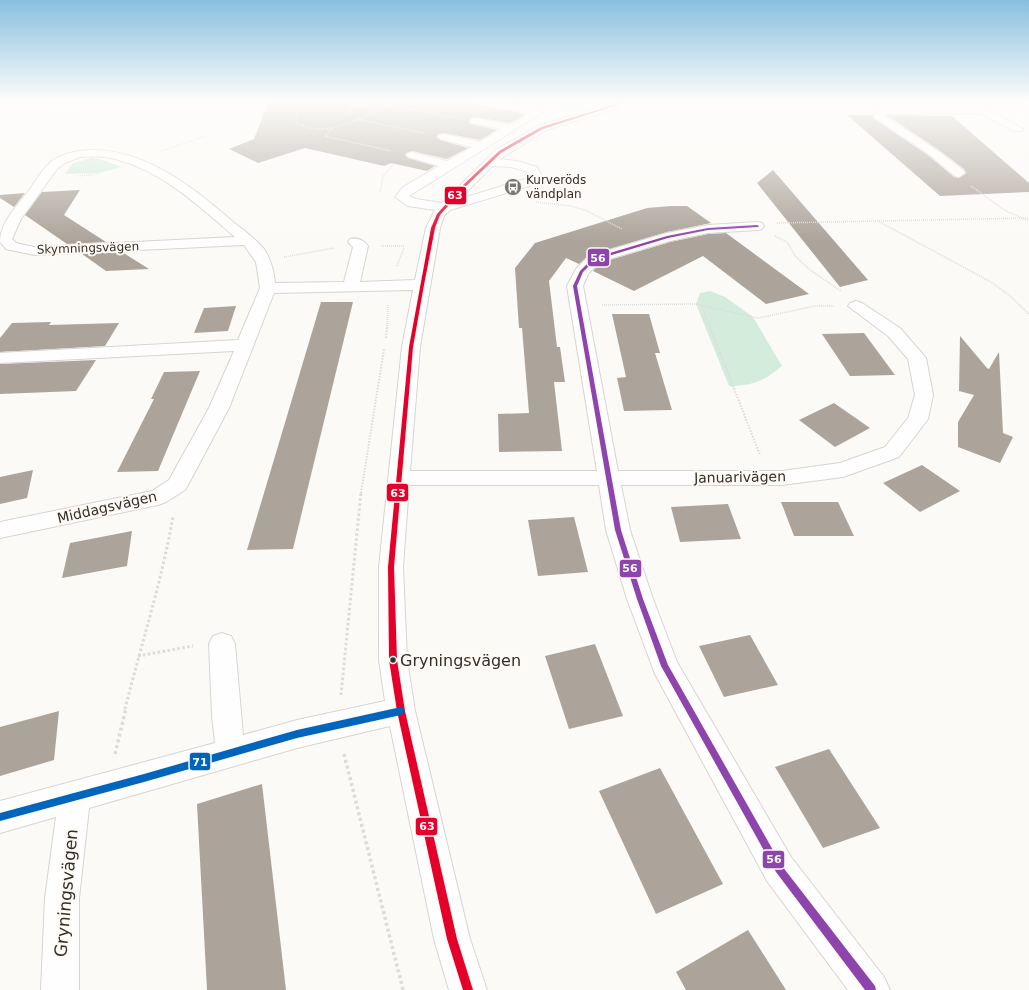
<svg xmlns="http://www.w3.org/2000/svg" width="1029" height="990" font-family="'DejaVu Sans',sans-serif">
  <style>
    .green { fill: #d3ecdc }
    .building { fill: #aca49a }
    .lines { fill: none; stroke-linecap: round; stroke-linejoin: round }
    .minor-casing { stroke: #d7d4d1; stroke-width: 2 }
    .path-far3 { stroke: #dddbda; stroke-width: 1.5; stroke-dasharray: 1 1; stroke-linecap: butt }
    .path-far2 { stroke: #dddbda; stroke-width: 2; stroke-dasharray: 1.5 1.5; stroke-linecap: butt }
    .path-far1 { stroke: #dddbda; stroke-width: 3; stroke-dasharray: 2.5 2.5; stroke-linecap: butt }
    .path { stroke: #dddbda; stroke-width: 3.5; stroke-dasharray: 3 3; stroke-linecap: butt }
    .minor { fill: #fffefe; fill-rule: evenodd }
    .bus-1-casing { stroke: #fffaf4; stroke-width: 3 }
    .bus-2-casing { stroke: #fffaf4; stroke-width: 3 }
    .bus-3-casing { stroke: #fffaf4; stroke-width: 3 }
    .bus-1 { fill: #e4002b; fill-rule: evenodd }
    .bus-2 { fill: #8e44ad; fill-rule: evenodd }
    .bus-3 { fill: #0065bd; fill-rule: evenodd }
    .bus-dot { fill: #33302c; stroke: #fffaf4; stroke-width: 1.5 }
    .labels { text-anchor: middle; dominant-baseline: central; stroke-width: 4; stroke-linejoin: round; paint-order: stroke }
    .far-poi-label { font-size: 12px; fill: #33302c; stroke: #fffaf4; text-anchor: start }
    .far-street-label { font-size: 12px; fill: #33302c; stroke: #fffaf4 }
    .street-label { font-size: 14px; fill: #33302c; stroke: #fffaf4 }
    .near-bus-label { font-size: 16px; fill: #33302c; stroke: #fffaf4; text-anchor: start }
    .near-street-label { font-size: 17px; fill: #33302c; stroke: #fffaf4 }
    .line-badge { stroke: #fffaf4; stroke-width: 1.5 }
    .badge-label { font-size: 11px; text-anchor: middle; font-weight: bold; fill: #fff }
  </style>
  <rect width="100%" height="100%" fill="#fcfaf7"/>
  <g class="green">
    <path d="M0,102h84l-8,5 -76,-1z"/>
    <path d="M541,102h70l-32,9z"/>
    <path d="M92,158l11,2 19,7 -23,6 -34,1 8,-11z"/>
    <path d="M710,291l15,6 28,20 29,49c-18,15 -29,20 -53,20l-33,-82 4,-11z"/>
  </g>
  <g class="building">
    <path d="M298,102h167l61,12 -16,9 -35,-6 -4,1 -2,4 2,2 26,6 -17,10 -36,-7 -5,1 -3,3 4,3 28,8 -21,11 -35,-8 -7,3 3,4 27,8 -8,5 -36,-8 -7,3 -79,-18 -47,15 -29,-14 25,-10 14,-36z"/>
    <path d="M847,115h26v3l56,38 25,21 5,1 7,-5 -2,-4 -25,-19 -53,-35 66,1 77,67v9l-89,4z"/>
    <path d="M773,170l95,110 -28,7 -83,-104z"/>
    <path d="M80,190l-16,25 42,27 -39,2 -42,-29 17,-23z"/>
    <path d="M25,193l-11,14 -14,-9v-3z"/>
    <path d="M671,206h16l24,17 -44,9 -78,23 -10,9 -13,-6 -17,23 8,66h3l5,35h-11l8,69 -63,1 -1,-38 31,-1 -7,-85h-3l-4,-60 20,-25 112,-35z"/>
    <path d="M726,233l83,61 -43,10 -63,-48 -69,35 -41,-20 7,-8 70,-21 38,-8z"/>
    <path d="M122,252l27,17 -43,2 -24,-17z"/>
    <path d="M321,302h32l-60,247 -46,1z"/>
    <path d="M236,306l-8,25 -34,2 10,-25z"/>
    <path d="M612,314h37l11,39h-5l17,57 -48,1 -7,-33 9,-1z"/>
    <path d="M51,322l-2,3 70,-2 -14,23 -105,6v-14l12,-15z"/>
    <path d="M864,333l31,42 -45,1 -28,-42z"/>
    <path d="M960,336l27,32 2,1 10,-17 4,81 10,4 -13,26 -42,-16v-25l16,-27 -15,-4z"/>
    <path d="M96,360l-20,31 -76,3v-30z"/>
    <path d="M200,371l-42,100 -41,1 37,-73h-3l13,-27z"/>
    <path d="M834,403l36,25 -35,19 -36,-27z"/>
    <path d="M922,465l38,26 -40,21 -37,-29z"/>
    <path d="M33,470l-6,28 -27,6v-27z"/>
    <path d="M781,502h57l16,34h-60z"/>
    <path d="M728,504l13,35 -61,3 -9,-35z"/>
    <path d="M574,517l14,55 -50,4 -10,-56z"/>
    <path d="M132,531l-5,35 -65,12 8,-35z"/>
    <path d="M750,635l28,50 -54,12 -25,-51z"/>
    <path d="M595,644l28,72 -54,13 -24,-73z"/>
    <path d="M59,711l-5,49 -54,16v-49z"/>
    <path d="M829,749l51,79 -57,20 -48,-81z"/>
    <path d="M660,768l63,116 -67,30 -57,-123z"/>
    <path d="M262,784l24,206h-79l-10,-186z"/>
    <path d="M748,930l38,60h-100l-10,-18z"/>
  </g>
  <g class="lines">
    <g class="minor-casing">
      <g id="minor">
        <path d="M616,102h15l-1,2 -84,26 -46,29 17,2 20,6 5,9 -9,9 -83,25 -6,6 -4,12 -20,119 -10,124h187l-30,-185 9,-17 13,-13 78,-23 41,-8 49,-3 5,1 2,3 -2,3 -5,1 -49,3 -38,8 -71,21 -11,12 -5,12 35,185h164l58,-8 45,-16 23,-29 7,-23 -7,-36 -20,-23 -40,-30 2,-3 6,-2 6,2 38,25 26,30 7,37 -5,24 -29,38 -56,20 -61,8h-161l9,45 23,69 24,63 114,195 93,120 6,13h-42l-81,-109 -112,-207 -28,-75 -21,-69 -7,-45h-190l-6,82 4,93 8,51 55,228 17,51h-38l-15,-51 -44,-213 -93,22 -208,60 -10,90v92h-38l4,-92 11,-81 -56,16v-32l215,-58 -3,-27 -3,-72 4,-8 9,-3 9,3 4,8 8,91 54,-15 88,-19 -6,-41v-93l23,-220 11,-57 -139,3 -45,115 -41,77 -3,5 -19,12 -8,3 -158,33v-16l152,-31 17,-11 40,-72 25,-57 -234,12v-10l238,-13 22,-52 -4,-26 -12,-17 -210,10 -28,-6 -6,-7c0,-19 16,-35 27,-49 10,-12 17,-30 32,-36 22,-10 49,-8 71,-1 39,12 72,39 102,65 11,9 23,17 32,28 7,11 10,22 11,34l69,-1 9,-35 -5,-5 2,-3c7,-2 14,1 18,7l-8,36 55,-2 11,-52 9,-18 -27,-4 -13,-9 8,-10 36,-21 -31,-9 -2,-2 2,-2 4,-1 35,9 25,-14 -32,-8 -2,-2 2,-2 4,-1 36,8 21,-13 -30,-6 -1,-2 1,-2 4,-1 35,7 20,-12 -26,-5 -1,-2c5,-5 37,0 42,5l-136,85 7,3 26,4 54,-53 42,-24zM80,157c8,0 17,-1 25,0 51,8 93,48 130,80l-201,10 -18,-4 -4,-4 9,-20 36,-50 8,-6zM492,166l19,1 17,5 2,3 -5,4 -65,20z"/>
        <path d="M969,102h11l6,6 37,21 -1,2h-8l-34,-18 -95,1 -1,2 54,35 25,19 2,3 -6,4 -4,-1 -25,-21 -56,-38 1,-6 5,-3 93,-1z"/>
      </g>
    </g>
    <g class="path-far3">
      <path d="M388,105l68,13"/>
      <path d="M298,107l-2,16c31,16 64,-5 92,-18h-38v10"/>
      <path d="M356,119l68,14"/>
      <path d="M332,129l-7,7 66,15"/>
      <path d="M161,151l45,-15"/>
      <path d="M78,176l21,-2"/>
      <path d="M971,186l35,25 23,10"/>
      <path d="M380,192l3,-16 11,-12"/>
      <path d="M536,202l35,4 14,4 37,19"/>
      <path d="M879,221l150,-3"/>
      <path d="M777,223l101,-2 113,61 18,13 20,19"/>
      <path d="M775,236l12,6 9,15 14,13 31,21"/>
      <path d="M381,246h24"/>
      <path d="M284,257l50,-9"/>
      <path d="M397,266l7,-18"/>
      <path d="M602,305l94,-1 62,14 57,-12h19"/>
      <path d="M701,305l9,23"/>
      <path d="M387,328l1,-23"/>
    </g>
    <g class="path-far2">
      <path d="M710,327l50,128"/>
      <path d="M386,338l1,-11"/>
      <path d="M361,493l23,-144"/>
    </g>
    <g class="path-far1">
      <path d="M138,656l55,-10"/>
      <path d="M341,695l20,-203"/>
      <path d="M125,709c16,-64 37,-128 48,-193"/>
    </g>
    <g class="path">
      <path d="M115,754l11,-46"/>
      <path d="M344,754l59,236"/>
    </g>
    <use href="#minor" class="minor"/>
    <g class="bus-1-casing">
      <path id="bus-1" d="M623,102h4l-84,27 -42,24 -37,35 -24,27 -5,13 -11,57 -11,62 -19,220 3,93 8,51 52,228 16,51h-10l-16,-51 -50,-228 -8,-51 -1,-93 21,-220 22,-119 6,-14 25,-28 37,-35 42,-24z"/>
    </g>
    <g class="bus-2-casing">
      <path id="bus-2" d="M757,225l2,1 -1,1 -50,3 -40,8 -73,22 -12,12 -6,14 44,244 22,69 25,66 114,201 93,120 1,4h-11l-89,-118 -115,-206 -24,-67 -22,-69 -42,-244 7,-15 13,-13 74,-22 41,-8z"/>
    </g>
    <g class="bus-3-casing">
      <path id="bus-3" d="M401,707l3,2 1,2 -1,2 -3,2 -104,23 -153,44 -144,39v-8l144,-39 153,-44z"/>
    </g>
    <use href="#bus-1" class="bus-1"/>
    <use href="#bus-2" class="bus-2"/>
    <use href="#bus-3" class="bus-3"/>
  </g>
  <linearGradient id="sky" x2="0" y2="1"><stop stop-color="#88bfe0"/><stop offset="0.42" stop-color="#fefdfb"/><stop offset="1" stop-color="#fefdfb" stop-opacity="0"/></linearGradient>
  <rect width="1029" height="241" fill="url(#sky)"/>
  <defs>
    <g id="bus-disc" transform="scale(0.9)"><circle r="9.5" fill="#797773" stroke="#fffaf4"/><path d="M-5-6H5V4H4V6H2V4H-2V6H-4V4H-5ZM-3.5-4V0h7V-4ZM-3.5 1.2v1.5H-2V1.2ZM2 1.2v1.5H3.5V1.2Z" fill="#fff"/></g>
  </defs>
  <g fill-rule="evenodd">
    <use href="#bus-disc" x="513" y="187"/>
  </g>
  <circle class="bus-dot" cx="393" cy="660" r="3.5"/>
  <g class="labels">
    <g class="far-poi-label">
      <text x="526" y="180">Kurveröds<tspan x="526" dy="14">vändplan</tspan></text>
    </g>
    <g class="far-street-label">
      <text transform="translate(88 248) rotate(-2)">Skymningsvägen</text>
    </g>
    <g class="street-label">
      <text transform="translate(740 477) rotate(-1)">Januarivägen</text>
      <text transform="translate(107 507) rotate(-13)">Middagsvägen</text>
    </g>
    <g class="near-bus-label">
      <text x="400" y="660">Gryningsvägen</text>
    </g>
    <g class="near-street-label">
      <text transform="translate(66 893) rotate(-85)">Gryningsvägen</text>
    </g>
  </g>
  <g class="line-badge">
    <rect x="444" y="186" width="23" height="19" rx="4" fill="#e4002b"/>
    <rect x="587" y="248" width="23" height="19" rx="4" fill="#8e44ad"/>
    <rect x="386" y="483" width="23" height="19" rx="4" fill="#e4002b"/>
    <rect x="619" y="559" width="23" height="19" rx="4" fill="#8e44ad"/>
    <rect x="189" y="752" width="22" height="19" rx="4" fill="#0065bd"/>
    <rect x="415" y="817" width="23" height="19" rx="4" fill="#e4002b"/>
    <rect x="762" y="850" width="23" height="19" rx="4" fill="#8e44ad"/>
  </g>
  <g class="badge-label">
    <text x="455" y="199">63</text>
    <text x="598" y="262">56</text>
    <text x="398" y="497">63</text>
    <text x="630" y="572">56</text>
    <text x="200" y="766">71</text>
    <text x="427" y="830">63</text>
    <text x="774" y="863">56</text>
  </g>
</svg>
